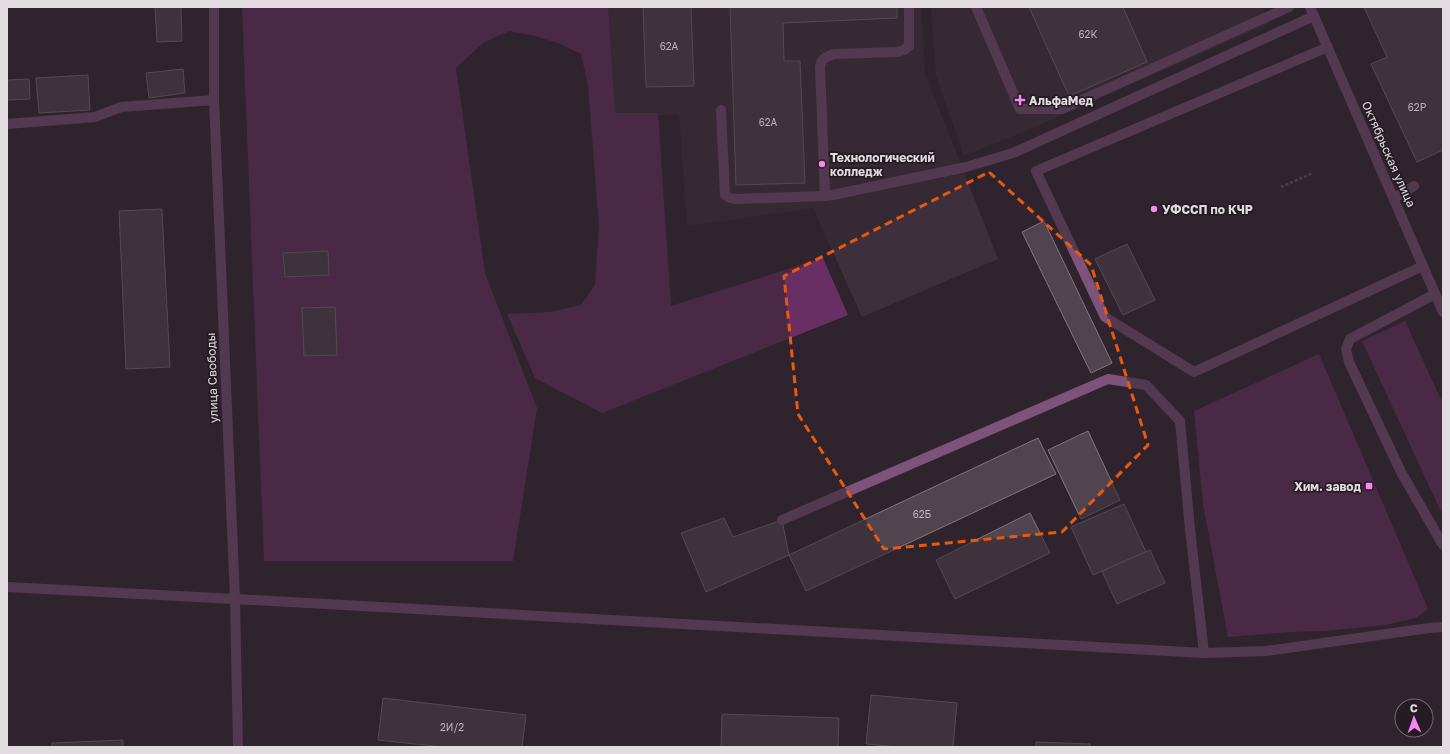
<svg xmlns="http://www.w3.org/2000/svg" width="1450" height="754" font-family="'Golos Text',sans-serif">
  <style>
    .built { fill: #3e2f3c }
    .green { fill: #692f64 }
    .building { fill: #50444e; stroke: #827580 }
    .lines { fill: none; stroke-linecap: round; stroke-linejoin: round }
    .path { stroke: #6a6068; stroke-width: 2.5; stroke-dasharray: 3 2; stroke-linecap: butt }
    .minor { stroke: #7e5379; stroke-width: 10 }
    .marked { fill: none; stroke: #e8590c; stroke-width: 3; stroke-dasharray: 8 5; stroke-linejoin: round }
    .poi-dot { fill: #f788ec; stroke: #251b23; stroke-width: 1.5 }
    .labels { text-anchor: middle; dominant-baseline: central; stroke-width: 3.5; stroke-linejoin: round; paint-order: stroke }
    .number-label { font-size: 10px; fill: #beb5bc }
    .poi-label { font-size: 12px; font-weight: bold; fill: #e2dbe0; stroke: #251b23; text-anchor: start }
    .street-label { font-size: 12px; fill: #e2dbe0; stroke: #251b23 }
  </style>
  <rect width="100%" height="100%" fill="#2f242d"/>
  <g class="built">
    <path d="M594,7h327l4,66 73,186 -136,58 -49,-109 -126,18 -8,-112 -77,5z"/>
    <path d="M931,7h331l7,17 -230,101 -75,31 -28,-81z"/>
  </g>
  <g class="green">
    <path d="M242,7h366l7,106h43l13,193 152,-48 25,57 -246,98 -67,-35 -28,-64 43,-2 31,-7 14,-20 4,-58 -11,-142 -7,-31 -23,-11 -23,-7 -26,-5 -26,12 -27,25 29,205 52,135 -24,153h-249z"/>
    <path d="M1405,321l38,83v112l-81,-175z"/>
    <path d="M1319,354l109,255 -12,9 -31,7 -61,6 -34,1 -62,5 -25,-133 -9,-93z"/>
  </g>
  <g class="building">
    <path d="M155,7h26l1,34 -25,1z"/>
    <path d="M643,7h48l3,79 -48,1z"/>
    <path d="M730,7h167v11l-114,5 1,38h16l5,122 -69,2z"/>
    <path d="M1029,7h94l24,55 -78,34z"/>
    <path d="M1364,7h79v143l-26,12 -46,-98 16,-7z"/>
    <path d="M183,69l2,24 -36,5 -3,-25z"/>
    <path d="M88,75l2,35 -51,3 -3,-35z"/>
    <path d="M29,79l1,20 -23,1v-20z"/>
    <path d="M162,209l8,158 -44,2 -7,-158z"/>
    <path d="M1044,221l68,142 -21,10 -69,-141z"/>
    <path d="M1127,244l28,56 -32,15 -28,-56z"/>
    <path d="M328,251l1,24 -44,2 -2,-24z"/>
    <path d="M335,307l2,48 -33,1 -2,-48z"/>
    <path d="M1088,431l32,69 -39,19 -33,-69z"/>
    <path d="M1038,438l18,36 -250,117 -17,-36z"/>
    <path d="M1124,504l22,48 -53,23 -22,-48z"/>
    <path d="M1030,513l20,40 -95,46 -19,-39z"/>
    <path d="M724,518l9,19 49,-17 7,35 -83,37 -25,-59z"/>
    <path d="M1150,550l15,33 -48,21 -15,-33z"/>
    <path d="M871,695l86,8 -4,44h-54l-33,-3z"/>
    <path d="M383,698l143,17 -4,32h-79l-65,-7z"/>
    <path d="M722,714l117,4 -1,29h-117z"/>
    <path d="M123,740v7h-71v-4z"/>
    <path d="M1036,742l54,2v3h-54z"/>
  </g>
  <g class="lines">
    <path class="path" d="M1281,187l32,-14"/>
    <g class="minor">
      <path d="M214,7v93l21,499 3,148"/>
      <path d="M909,7v39l-5,4 -7,2 -63,2c-8,3 -13,4 -14,13l5,129 8,-1 133,-28 47,-14 301,-137"/>
      <path d="M976,7l44,102h42l227,-102"/>
      <path d="M1310,7l133,305"/>
      <path d="M1328,47l-292,124 69,146 89,55 229,-106"/>
      <path d="M721,110l4,85 5,3 6,1 89,-3"/>
      <path d="M7,124l88,-7 26,-10 93,-7"/>
      <path d="M1394,198l20,-12"/>
      <path d="M1435,294l-85,45 -4,10 3,13 52,110 42,73"/>
      <path d="M782,520l326,-141 38,6 34,36 10,108 14,124"/>
      <path d="M7,587l228,12 969,54 62,-2 163,-23 14,-1"/>
    </g>
  </g>
  <path d="M0 0H1450V754H0ZM989,172l102,93 57,180 -86,87 -178,17 -86,-135 -14,-138z" fill="#2f242d" fill-opacity=".55" fill-rule="evenodd"/>
  <path class="marked" d="M989,172l102,93 57,180 -86,87 -178,17 -86,-135 -14,-138z"/>
  <g class="poi-dot">
    <path d="M1018 94h4v4h4v4h-4v4h-4v-4h-4v-4h4z"/>
    <circle cx="822" cy="164" r="4"/>
    <circle cx="1154" cy="209" r="4"/>
    <rect x="1365" y="482" width="8" height="8" rx="2"/>
  </g>
  <g class="labels">
    <g class="number-label">
      <text x="1088" y="34">62К</text>
      <text x="669" y="46">62А</text>
      <text x="1417" y="107">62Р</text>
      <text x="768" y="122">62А</text>
      <text x="922" y="514">62Б</text>
      <text x="452" y="727">2И/2</text>
    </g>
    <g class="poi-label">
      <text x="1029" y="100">АльфаМед</text>
      <text x="830" y="157">Технологический<tspan x="830" dy="14">колледж</tspan></text>
      <text x="1162" y="209">УФССП по КЧР</text>
      <text x="1361" y="486" text-anchor="end">Хим. завод</text>
    </g>
    <g class="street-label">
      <text transform="translate(1389 154) rotate(66)">Октябрьская улица</text>
      <text transform="translate(212 378) rotate(-92)">улица Свободы</text>
    </g>
  </g>
  <rect width="1450" height="754" fill="none" stroke="#e2dbe0" stroke-width="16"/>
  <g transform="translate(1414 718) rotate(358)"><circle r="19" fill="#251b23" stroke="#71686f"/>
  <path d="M0-3L7 15L0 10L-7 15Z" fill="#f788ec"/>
  <text y="-6" font-size="11" font-weight="bold" text-anchor="middle" fill="#e2dbe0">С</text>
  </g>
</svg>
